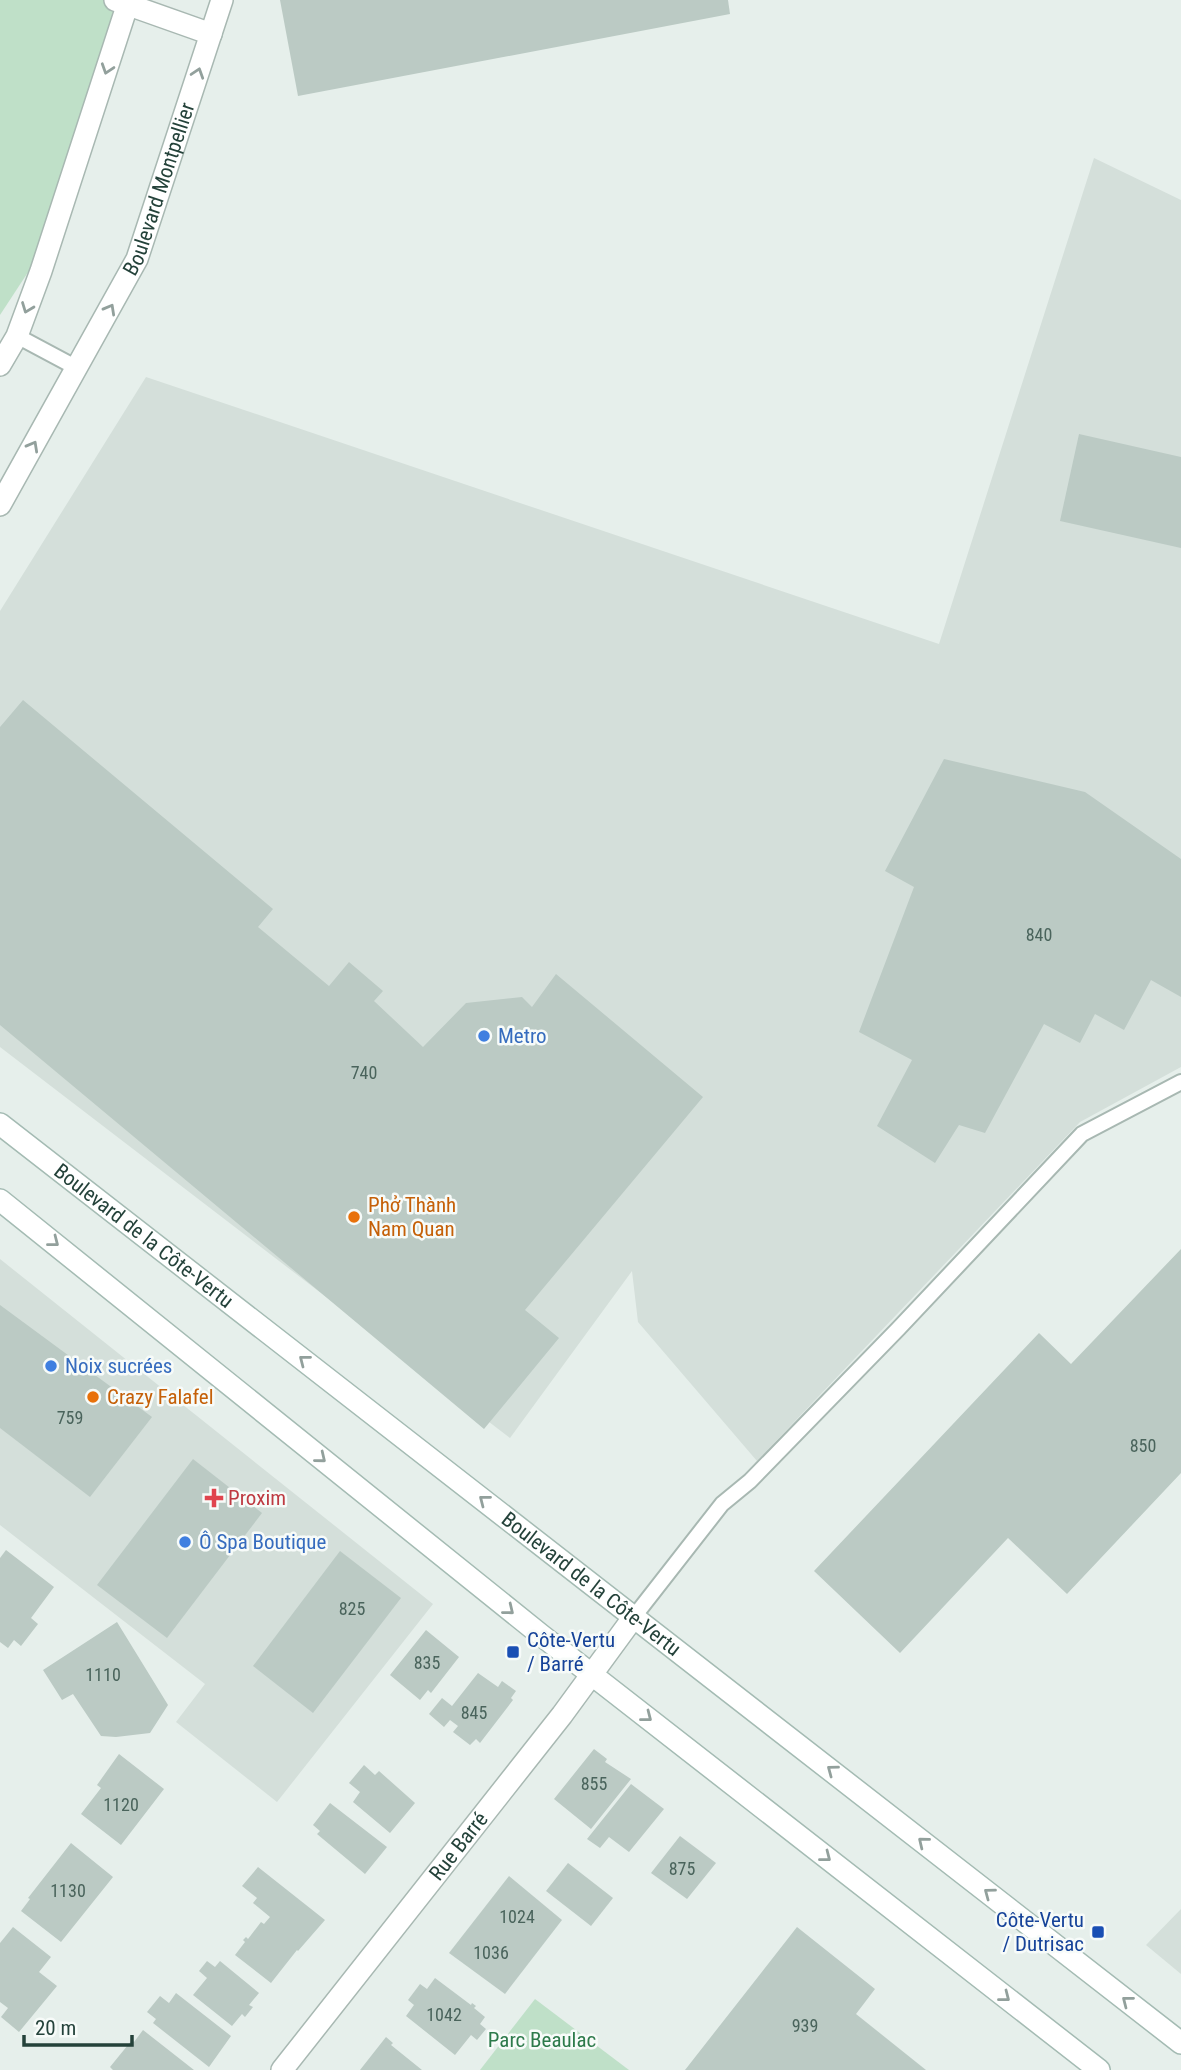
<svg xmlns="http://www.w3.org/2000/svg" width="1181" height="2070" font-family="'Roboto Condensed',sans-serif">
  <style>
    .built { fill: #d4dfda }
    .green { fill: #bfe0c8 }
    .building { fill: #bbcac4 }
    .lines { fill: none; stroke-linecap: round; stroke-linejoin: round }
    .service-casing { stroke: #a8b8b2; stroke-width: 18 }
    .minor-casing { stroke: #a8b8b2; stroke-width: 24 }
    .secondary-casing { stroke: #a4bbb3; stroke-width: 24 }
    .service { stroke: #fff; stroke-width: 14 }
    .minor { stroke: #fff; stroke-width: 21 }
    .secondary { stroke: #fff; stroke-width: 21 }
    .oneway { stroke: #92a09c }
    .shop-dot { fill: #3f7fe0; stroke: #f7fbf9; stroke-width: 2.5 }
    .food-dot { fill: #e8710a; stroke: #f7fbf9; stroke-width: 2.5 }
    .health-dot { fill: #e0444e; stroke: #f7fbf9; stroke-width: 2.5 }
    .transit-dot { fill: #1a4fb4; stroke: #f7fbf9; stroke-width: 2.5 }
    .labels { text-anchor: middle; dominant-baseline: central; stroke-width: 5; stroke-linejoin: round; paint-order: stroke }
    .number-label { font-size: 18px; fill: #4a645c }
    .street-label { font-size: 21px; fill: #24423a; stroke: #f7fbf9 }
    .shop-label { font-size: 21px; fill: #366cbe; stroke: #f7fbf9; text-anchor: start }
    .food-label { font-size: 21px; fill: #c56008; stroke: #f7fbf9; text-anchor: start }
    .health-label { font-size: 21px; fill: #be3a42; stroke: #f7fbf9; text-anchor: start }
    .transit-label { font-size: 21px; fill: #164399; stroke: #f7fbf9; text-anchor: start }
    .park-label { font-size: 21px; fill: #2d7a4b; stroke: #f7fbf9 }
  </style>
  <rect width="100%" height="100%" fill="#e6efeb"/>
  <g class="built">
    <path d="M1094,158l87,42v867l-101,55 -323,339 -119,-139 -6,-51 -122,167 -510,-391v-436l146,-234 793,267z"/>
    <path d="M0,1259l433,345 -156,198 -101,-80 29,-38 -205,-159z"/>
    <path d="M1181,1909v65l-35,-29z"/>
  </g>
  <g class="green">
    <path d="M0,0h115l12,4 -72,227 -55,84z"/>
    <path d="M535,1999l94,71h-149z"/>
  </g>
  <g class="building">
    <path d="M280,0h448l2,14 -432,82z"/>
    <path d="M1079,434l102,23v91l-121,-27z"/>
    <path d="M23,700l250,209 -15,18 71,59 20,-24 34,29 -9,10 49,46 43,-44 56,-6 10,10 24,-33 147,123 -178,213 34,28 -75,91 -484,-404v-298z"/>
    <path d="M944,759l141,33 96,67v138l-30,-17 -27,50 -29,-16 -15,29 -36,-19 -59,109 -26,-8 -24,38 -58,-37 35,-66 -53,-28 55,-145 -29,-16z"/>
    <path d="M1181,1249v224l-114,121 -59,-56 -108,115 -86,-82 225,-238 32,31z"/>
    <path d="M0,1305l152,112 -62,80 -90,-69z"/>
    <path d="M193,1459l69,54 -95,125 -70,-53z"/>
    <path d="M6,1550l48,37 -23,31 7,6 -17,22 -7,-6 -6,8 -8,-6v-84z"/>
    <path d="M340,1551l61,47 -88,115 -60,-47z"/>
    <path d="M117,1622l51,83 -18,28 -34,4 -15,-1 -28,-42 -11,6 -19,-30z"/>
    <path d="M426,1630l33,27 -28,36 -3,-3 -8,10 -30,-25z"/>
    <path d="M478,1673l20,14 4,-6 14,10 -5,7 2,2 -33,43 -4,-4 -6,6 -17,-13 5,-6 -8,-6 -6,7 -15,-13 13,-16 10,8z"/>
    <path d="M594,1749l13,10 -2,3 26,17 -40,50 -37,-30z"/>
    <path d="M119,1754l45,35 -43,56 -40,-31 20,-26 -4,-3z"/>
    <path d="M364,1765l11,10 4,-4 36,32 -25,30 -37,-31 7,-10 -11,-9z"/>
    <path d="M631,1784l33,25 -35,43 -20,-15 -9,11 -13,-9z"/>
    <path d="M330,1803l57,44 -22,27 -48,-40 3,-3 -7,-6z"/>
    <path d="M680,1836l36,27 -29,36 -36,-26z"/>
    <path d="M71,1843l42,34 -52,65 -40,-31 9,-12 -2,-1z"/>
    <path d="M568,1863l45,35 -22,28 -45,-35z"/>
    <path d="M258,1867l67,53 -27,31 -1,-1 -26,33 -36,-28 10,-13 -2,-2 3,-3 2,2 13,-17 3,2 6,-7 -17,-14 4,-5 -15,-12z"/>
    <path d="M509,1876l53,44 -57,74 -56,-41z"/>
    <path d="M13,1927l38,30 -12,15 18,14 -38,46 -18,-15 7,-9 -8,-6v-59z"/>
    <path d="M797,1927l78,62 -19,25 70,56h-241z"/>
    <path d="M207,1961l8,6 5,-6 39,32 -10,12 4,2 -8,10 -3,-3 -10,12 -39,-31 14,-17 -8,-7z"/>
    <path d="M435,1978l36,27 1,-2 4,3 -2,2 11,9 -5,7 6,5 -9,11 -6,-5 -16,20 -49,-39 8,-11 -6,-5 12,-16 7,5z"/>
    <path d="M176,1993l55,43 -22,31 -56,-44 3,-4 -9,-7 13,-16 9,7z"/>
    <path d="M143,2030l51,40h-81l-3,-3 22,-27 2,2z"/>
    <path d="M386,2037l7,6 -2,2 31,25h-62z"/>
  </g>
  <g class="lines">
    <g class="service-casing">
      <g id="service">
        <path d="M17,336l60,32"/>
        <path d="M633,1618l89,-114 28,-23 149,-153 183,-194 99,-52"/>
      </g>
    </g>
    <g class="minor-casing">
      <g id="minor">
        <path d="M115,0l96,34"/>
        <path d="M0,365l17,-29 24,-65 88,-271"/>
        <path id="s1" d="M0,505l137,-246 85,-259"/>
        <path id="s2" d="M282,2070l280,-355 71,-97"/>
      </g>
    </g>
    <g class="secondary-casing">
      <g id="secondary">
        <path id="s3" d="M0,1124l1181,919"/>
        <path d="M0,1200l541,435 558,435"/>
      </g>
    </g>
    <use href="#service" class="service"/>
    <use href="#minor" class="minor"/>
    <use href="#secondary" class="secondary"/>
  </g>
  <defs><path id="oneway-chevron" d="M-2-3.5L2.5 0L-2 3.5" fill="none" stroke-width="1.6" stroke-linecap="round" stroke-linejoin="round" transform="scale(1.75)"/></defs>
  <g class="oneway">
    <use href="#oneway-chevron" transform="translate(107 69) rotate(108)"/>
    <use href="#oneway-chevron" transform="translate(198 73) rotate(-72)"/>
    <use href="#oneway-chevron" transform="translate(27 308) rotate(111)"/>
    <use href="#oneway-chevron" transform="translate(110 309) rotate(-61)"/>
    <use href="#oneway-chevron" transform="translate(33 446) rotate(-61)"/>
    <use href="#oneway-chevron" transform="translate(54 1242) rotate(38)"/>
    <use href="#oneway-chevron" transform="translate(304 1360) rotate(-142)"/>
    <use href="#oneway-chevron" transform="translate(321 1458) rotate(39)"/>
    <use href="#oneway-chevron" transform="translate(484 1500) rotate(-142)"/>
    <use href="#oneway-chevron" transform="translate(509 1610) rotate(39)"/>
    <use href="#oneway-chevron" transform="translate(647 1717) rotate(38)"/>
    <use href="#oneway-chevron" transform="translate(832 1770) rotate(-143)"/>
    <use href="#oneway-chevron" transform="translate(923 1842) rotate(-141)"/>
    <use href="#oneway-chevron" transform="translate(826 1857) rotate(38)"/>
    <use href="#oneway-chevron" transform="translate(989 1893) rotate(-143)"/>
    <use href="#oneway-chevron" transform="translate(1005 1997) rotate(38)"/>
    <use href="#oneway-chevron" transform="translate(1127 2001) rotate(-142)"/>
  </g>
  <g class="shop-dot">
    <circle cx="484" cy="1036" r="7"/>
    <circle cx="51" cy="1366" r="7"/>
    <circle cx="185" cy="1542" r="7"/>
  </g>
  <g class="food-dot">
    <circle cx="354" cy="1217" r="7"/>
    <circle cx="93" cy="1397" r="7"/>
  </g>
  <path class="health-dot" d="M210.5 1487.5h7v7h7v7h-7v7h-7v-7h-7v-7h7z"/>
  <g class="transit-dot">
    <rect x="506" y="1645" width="14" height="14" rx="3.5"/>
    <rect x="1091" y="1925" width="14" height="14" rx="3.5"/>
  </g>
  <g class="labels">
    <g class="number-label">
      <text x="1039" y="934">840</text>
      <text x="364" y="1072">740</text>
      <text x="70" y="1417">759</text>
      <text x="1143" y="1445">850</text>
      <text x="352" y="1608">825</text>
      <text x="427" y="1662">835</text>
      <text x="103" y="1674">1110</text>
      <text x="474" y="1712">845</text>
      <text x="594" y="1783">855</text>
      <text x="121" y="1804">1120</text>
      <text x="682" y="1868">875</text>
      <text x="68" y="1890">1130</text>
      <text x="517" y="1916">1024</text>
      <text x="491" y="1952">1036</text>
      <text x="444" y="2014">1042</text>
      <text x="805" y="2025">939</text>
    </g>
    <g class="street-label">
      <text stroke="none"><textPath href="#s1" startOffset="355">Boulevard Montpellier</textPath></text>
      <text stroke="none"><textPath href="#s3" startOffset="182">Boulevard de la Côte-Vertu</textPath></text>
      <text stroke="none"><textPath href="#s3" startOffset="749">Boulevard de la Côte-Vertu</textPath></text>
      <text stroke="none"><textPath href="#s2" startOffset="285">Rue Barré</textPath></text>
    </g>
    <g class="shop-label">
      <text x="498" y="1036">Metro</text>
      <text x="65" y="1366">Noix sucrées</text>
      <text x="199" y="1542">Ô Spa Boutique</text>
    </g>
    <g class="food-label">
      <text x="368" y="1205">Phở Thành<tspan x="368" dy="24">Nam Quan</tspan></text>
      <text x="107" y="1397">Crazy Falafel</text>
    </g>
    <g class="health-label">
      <text x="228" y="1498">Proxim</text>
    </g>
    <g class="transit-label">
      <text x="527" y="1640">Côte-Vertu<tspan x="527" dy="24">/ Barré</tspan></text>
      <text x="1084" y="1920" text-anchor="end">Côte-Vertu<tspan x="1084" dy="24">/ Dutrisac</tspan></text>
    </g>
    <g class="park-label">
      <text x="542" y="2040">Parc Beaulac</text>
    </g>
  </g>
  <path d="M24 2035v10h108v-10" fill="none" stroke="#24423a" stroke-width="3.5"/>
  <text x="35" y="2035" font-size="21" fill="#24423a" stroke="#f7fbf9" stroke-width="5" paint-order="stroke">20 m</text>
</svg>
